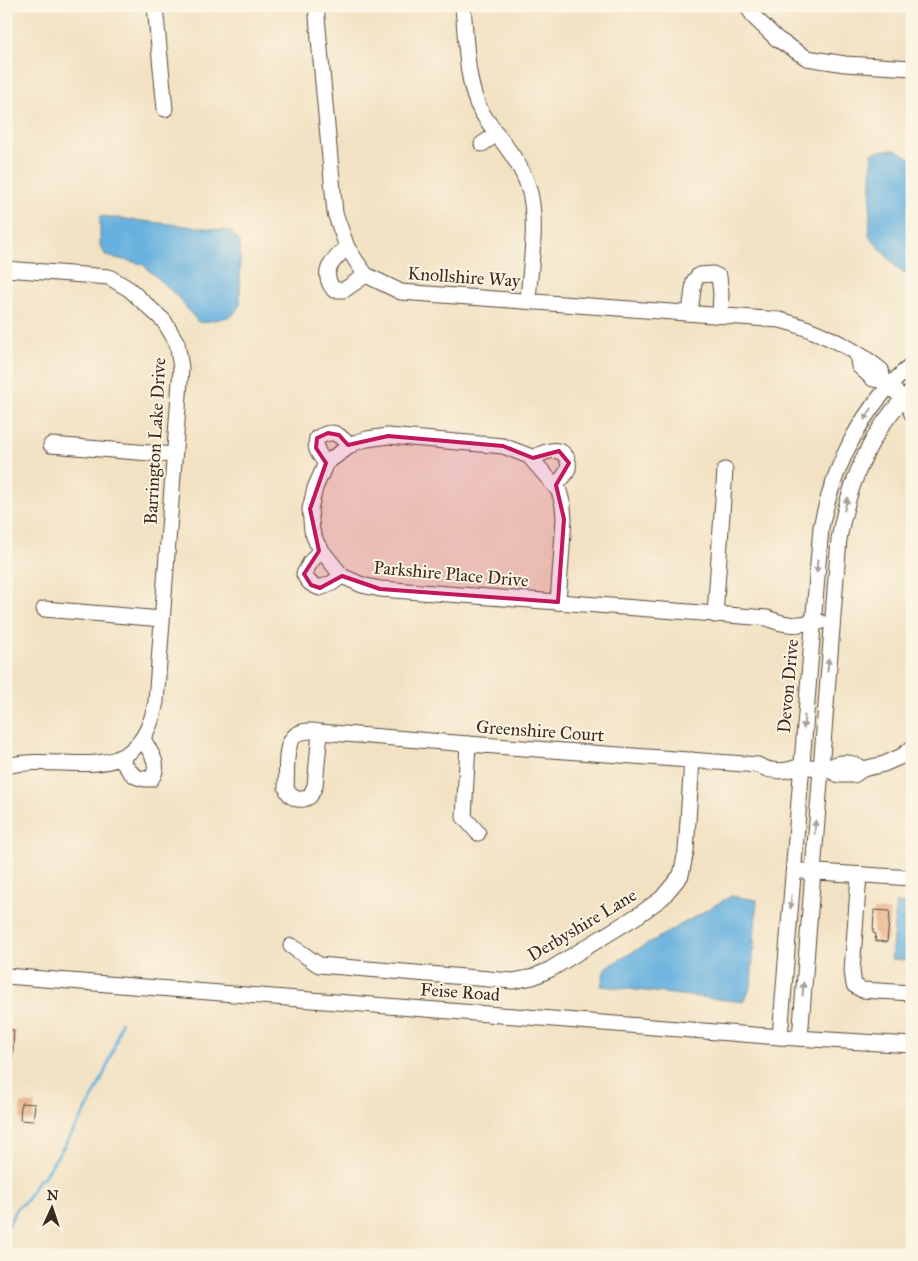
<svg xmlns="http://www.w3.org/2000/svg" width="918" height="1261" font-family="'IM FELL Great Primer',serif">
  <style>
    .water { fill: #65b0de; stroke: #506d7e }
    .lines { fill: none; stroke-linecap: round; stroke-linejoin: round }
    .stream { stroke: #65b0de; stroke-width: 3 }
    .building { fill: #e2a173 }
    .minor-casing { stroke: #564637; stroke-width: 17 }
    .minor { stroke: #fff; stroke-width: 15 }
    .oneway { fill: #a79f9a }
    .marked { fill: #c2185b; fill-opacity: 0.2; stroke: #c2185b; stroke-width: 4; stroke-linejoin: round }
    .labels { text-anchor: middle; dominant-baseline: central; stroke-width: 4; stroke-linejoin: round; paint-order: stroke }
    .street-label { font-size: 18px; fill: #3b2a1e; stroke: #fcf5e5 }
  </style>
  <rect width="100%" height="100%" fill="#fcf5e5"/>
  <filter id="ink" filterUnits="userSpaceOnUse"><feTurbulence type="fractalNoise" baseFrequency=".02" numOctaves="2"/><feDisplacementMap in="SourceGraphic" scale="10" xChannelSelector="R" yChannelSelector="G"/><feConvolveMatrix kernelMatrix="1 2 1 2 8 2 1 2 1" color-interpolation-filters="sRGB"/></filter>
  <filter id="wash" filterUnits="userSpaceOnUse"><feTurbulence type="fractalNoise" baseFrequency=".0096" numOctaves="4" result="noise"/><feDisplacementMap in="SourceGraphic" scale="20" xChannelSelector="R" yChannelSelector="G"/><feGaussianBlur stdDeviation="1.12" result="paint"/><feColorMatrix in="noise" values="0 0 0 0 0 0 0 0 0 0 0 0 0 0 0 0 0 1.4 0 .05"/><feComposite in="paint" operator="in"/></filter>
  <g filter="url(#wash)">
    <rect width="100%" height="100%" fill="#f2e2c3"/>
    <g class="water">
      <path d="M885,150h12l15,9v117l-14,-7 -29,-33 3,-83z"/>
      <path d="M100,216l130,15 10,11v63l-8,11 -30,7 -5,-2 -20,-25 -35,-32 -36,-8 -6,-11z"/>
      <path d="M731,896l26,4 -6,86 -7,16 -143,-16 4,-18z"/>
      <path d="M896,903l16,1v57l-21,-2z"/>
    </g>
    <g class="lines">
      <path class="stream" d="M6,1229l11,-21 9,-7 12,-21 4,-1c34,-50 66,-98 79,-157"/>
    </g>
    <g id="blocks">
      <g class="building">
        <path d="M874,910l16,1 -3,31 -12,-1 1,-7 -3,-1z"/>
        <path d="M6,1030h8l-2,37h-6z"/>
        <path d="M21,1103l14,1 -2,17 -13,-1z"/>
      </g>
    </g>
  </g>
  <g filter="url(#ink)">
    <use href="#blocks" fill-opacity="0" stroke="#564637" stroke-width="1"/>
    <g class="lines">
      <g class="minor-casing">
        <g id="minor">
          <path d="M155,6l10,103"/>
          <path d="M316,6l19,207 12,34 11,17 8,11 35,17 379,28c33,8 76,29 101,50l2,11"/>
          <path d="M463,6c3,31 3,80 18,105 15,25 38,47 47,75 11,32 2,81 0,115"/>
          <path d="M747,6l8,12 22,21 30,19 38,6 67,4"/>
          <path d="M482,144l15,-10"/>
          <path d="M347,247c-14,14 -28,24 -13,43h10l22,-15"/>
          <path d="M6,269l103,8 20,12 35,32 13,22 4,25 -25,334c-18,92 -88,49 -150,64"/>
          <path d="M690,313l4,-32 5,-6 14,-1 6,3 2,16 -1,22"/>
          <path d="M857,355l2,11 14,13 10,2 20,17 5,5 4,11"/>
          <path d="M388,436l115,10 26,10 30,35 4,15 1,13 -6,83 -178,-13 -18,-4 -20,-9 -24,-30 -6,-15 -2,-22 5,-21 11,-25 28,-20 13,-4z"/>
          <path d="M51,445l123,10"/>
          <path d="M532,458c11,-5 27,-14 35,0 2,5 2,11 -1,15 -2,4 -7,8 -10,12"/>
          <path d="M326,463c-7,-8 -12,-14 -9,-25 18,-10 20,-4 33,8"/>
          <path d="M321,549l-11,14 -6,11c4,9 8,11 16,14l12,-5 10,-7"/>
          <path d="M558,602l209,16c10,4 21,8 32,6 8,-1 13,-2 21,-2"/>
          <path d="M44,609l118,10"/>
          <path d="M715,615l10,-145"/>
          <path d="M320,732c-40,-7 -32,27 -34,55 3,11 14,16 24,9l5,-10 5,-54 148,12 290,21c15,8 27,7 43,1"/>
          <path d="M468,744l-4,73 14,16"/>
          <path d="M120,757c9,14 13,23 31,22 11,-14 -1,-27 -8,-40"/>
          <path d="M810,767l17,2 12,6h15l9,-6 21,-5 18,-8 10,-8"/>
          <path d="M827,769c12,-8 24,-8 36,0"/>
          <path d="M802,871l110,7"/>
          <path d="M859,875l-7,96 2,14 8,5 50,3"/>
          <path d="M291,946l28,19 194,16 20,-4 18,-8 89,-55 22,-16 19,-23 5,-24 6,-91"/>
          <path d="M6,976l774,61 132,8"/>
          <path d="M780,1037l41,-510c13,-61 41,-122 91,-162"/>
          <path d="M800,1038l39,-499c9,-53 32,-112 73,-148"/>
        </g>
      </g>
      <use href="#minor" class="minor"/>
    </g>
    <defs><path id="oneway-solid" d="M-6-.8H1V-3.2L6.5 0L1 3.2V.8H-6Z" transform="scale(1.25)"/></defs>
    <g class="oneway">
      <use href="#oneway-solid" transform="translate(868 414) rotate(124)"/>
      <use href="#oneway-solid" transform="translate(846 504) rotate(-74)"/>
      <use href="#oneway-solid" transform="translate(817 566) rotate(94)"/>
      <use href="#oneway-solid" transform="translate(828 665) rotate(-85)"/>
      <use href="#oneway-solid" transform="translate(804 722) rotate(95)"/>
      <use href="#oneway-solid" transform="translate(815 827) rotate(-86)"/>
      <use href="#oneway-solid" transform="translate(791 902) rotate(94)"/>
      <use href="#oneway-solid" transform="translate(803 989) rotate(-86)"/>
    </g>
  </g>
  <path class="marked" d="M328,433l11,2 9,10 40,-9 115,10 30,12 26,-7 10,12 -13,22 8,34 -6,83 -178,-13 -38,-13 -22,12 -9,-3 -7,-11 15,-23 -9,-42 16,-46 -10,-15 1,-10z"/>
  <g class="labels">
    <g class="street-label">
      <text transform="translate(464 277) rotate(4)">Knollshire Way</text>
      <text transform="translate(155 441) rotate(-87)">Barrington Lake Drive</text>
      <text transform="translate(451 574) rotate(5)">Parkshire Place Drive</text>
      <text transform="translate(788 686) rotate(-85)">Devon Drive</text>
      <text transform="translate(540 731) rotate(4)">Greenshire Court</text>
      <text transform="translate(582 925) rotate(-31)">Derbyshire Lane</text>
      <text transform="translate(460 992) rotate(4)">Feise Road</text>
    </g>
  </g>
  <rect width="918" height="1261" fill="none" stroke="#fcf5e5" stroke-width="25"/>
  <g transform="translate(52 1208) rotate(3)" stroke="#fcf5e5" stroke-width="4" paint-order="stroke">
  <path d="M0-4L9 19L0 12L-9 19Z" fill="#3b2a1e"/>
  <text y="-8" font-size="14" font-weight="bold" text-anchor="middle" fill="#3b2a1e">N</text>
  </g>
</svg>
